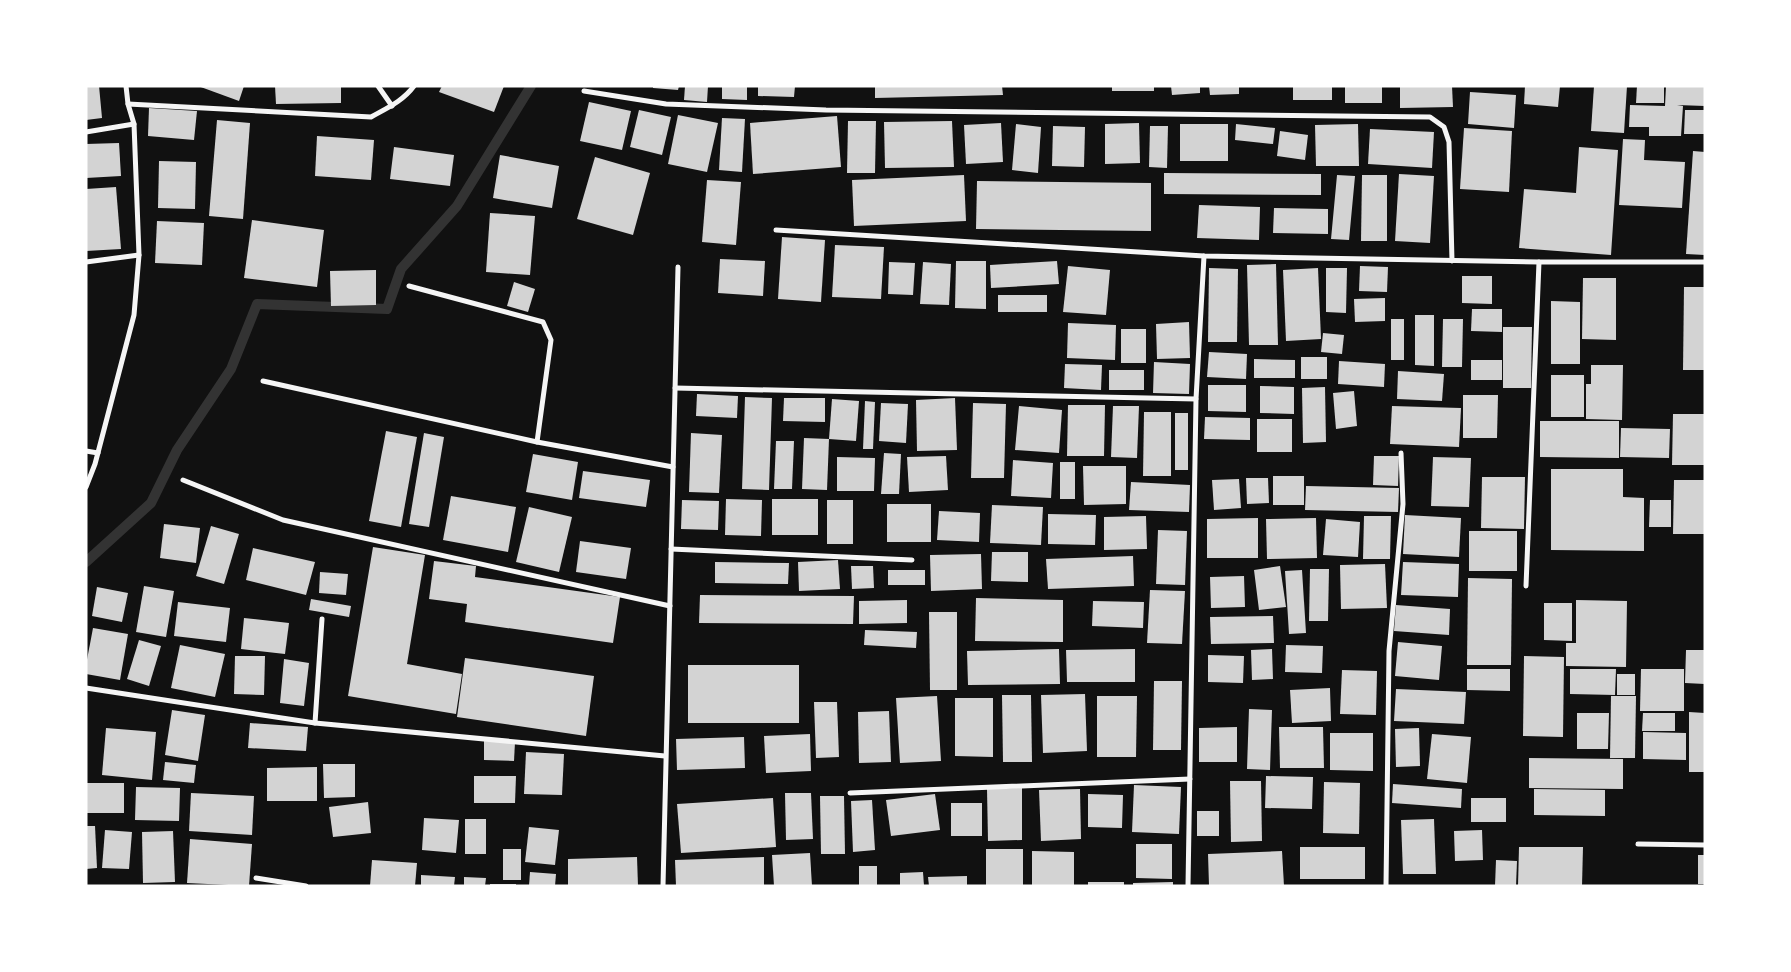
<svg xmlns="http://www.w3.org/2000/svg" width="1791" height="972" font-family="Poppins,sans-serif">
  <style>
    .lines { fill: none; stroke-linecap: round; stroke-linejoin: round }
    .stream { stroke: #333; stroke-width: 10 }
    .building { fill: #d3d3d3 }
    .minor { stroke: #f5f5f5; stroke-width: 5 }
  </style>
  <rect width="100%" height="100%" fill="#111"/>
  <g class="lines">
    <path class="stream" d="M86,562l65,-59 26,-53 54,-81 26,-65 130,5 14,-40 56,-63 74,-120"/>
  </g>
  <g class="building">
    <path d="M86,86h13l3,32 -16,2z"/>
    <path d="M198,86h46l-5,15z"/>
    <path d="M275,86h66v17l-65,1z"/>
    <path d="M442,86h62l-10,26 -55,-20z"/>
    <path d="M653,86h26l-1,4 -25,-2z"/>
    <path d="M685,86h23l-1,16 -23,-2z"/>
    <path d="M722,86h25v14l-25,-1z"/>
    <path d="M758,86h37l-1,11 -36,-1z"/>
    <path d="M875,86h127l1,9 -128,3z"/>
    <rect x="1112" y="86" width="42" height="5"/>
    <path d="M1171,86h29v7l-28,2z"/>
    <path d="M1209,86h30v8l-29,1z"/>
    <rect x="1293" y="86" width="39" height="14"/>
    <rect x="1345" y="86" width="37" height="17"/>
    <path d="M1400,86h52l1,21 -53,1z"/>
    <path d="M1525,86h35l-2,21 -34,-3z"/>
    <path d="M1594,86h33l-3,47 -33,-2z"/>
    <path d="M1637,86h27v17h-28z"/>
    <path d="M1666,86h39v20l-28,-1 6,1 -2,30h-32v-9h-20l1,-22 35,1z"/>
    <path d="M1470,92l46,3 -2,33 -46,-4z"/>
    <path d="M589,102l42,9 -9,39 -42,-9z"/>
    <path d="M149,108l48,3 -3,29 -46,-4z"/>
    <path d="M639,110l32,7 -9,38 -32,-8z"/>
    <path d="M1685,110h20l-1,24h-20z"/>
    <path d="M678,115l40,8 -11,49 -39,-8z"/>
    <path d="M837,116l4,51 -88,7 -3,-51z"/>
    <path d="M722,118l23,1 -3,53 -23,-2z"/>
    <path d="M217,120l33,3 -7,96 -34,-3z"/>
    <path d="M848,121h28l-1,52h-28z"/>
    <path d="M952,121l2,46 -69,1 -1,-46z"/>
    <path d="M1001,123l2,39 -37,2 -2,-39z"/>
    <path d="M1139,123l1,40 -35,1v-40z"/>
    <path d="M1016,124l25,3 -3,46 -26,-3z"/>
    <rect x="1180" y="124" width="48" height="37"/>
    <path d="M1236,124l39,4 -2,16 -38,-4z"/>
    <path d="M1358,124l1,42h-43l-1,-41z"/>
    <path d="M1053,126l32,1 -1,40 -32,-1z"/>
    <path d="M1150,126h18l-1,42 -18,-1z"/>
    <path d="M1464,128l48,3 -3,61 -49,-3z"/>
    <path d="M1370,129l64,3 -2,36 -64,-4z"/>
    <path d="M1280,131l28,4 -3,25 -28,-4z"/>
    <path d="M317,136l57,4 -3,40 -56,-4z"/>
    <path d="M1623,139l22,1 -1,20 41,2 -3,46 -63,-3z"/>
    <path d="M119,143l2,33 -35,2v-34z"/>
    <path d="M394,147l60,8 -4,31 -60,-7z"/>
    <path d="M1579,147l39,3 -7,105 -92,-7 5,-59 52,4z"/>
    <path d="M1693,151l12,1v103l-19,-1z"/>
    <path d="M500,155l59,11 -7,42 -59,-10z"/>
    <path d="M595,157l55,16 -17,62 -56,-16z"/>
    <path d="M159,161l37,1 -1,47 -37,-1z"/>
    <path d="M1164,173l157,1v21l-157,-1z"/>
    <path d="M1399,174l35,2 -4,67 -35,-2z"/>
    <path d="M964,175l2,46 -112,5 -2,-46z"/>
    <path d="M1337,175l18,1 -6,64 -18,-1z"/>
    <path d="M1362,175h25v66h-26z"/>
    <path d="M707,180l34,2 -5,63 -34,-3z"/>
    <path d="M977,181l174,2v48l-175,-2z"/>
    <path d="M116,187l5,62 -35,2v-62z"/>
    <path d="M1199,205l61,2 -1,33 -62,-2z"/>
    <path d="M1274,208l54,1v25l-55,-1z"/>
    <path d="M490,213l45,3 -5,59 -44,-3z"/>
    <path d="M252,220l72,10 -7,57 -73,-9z"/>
    <path d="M157,221l47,2 -2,42 -47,-2z"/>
    <path d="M782,237l43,3 -4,62 -43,-3z"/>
    <path d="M835,245l49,2 -3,52 -49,-2z"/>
    <path d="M720,259l45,2 -2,35 -45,-3z"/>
    <path d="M956,261h30v48l-31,-1z"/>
    <path d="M1057,261l2,23 -68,4 -1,-23z"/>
    <path d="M889,262l26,1 -2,32 -25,-1z"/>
    <path d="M923,262l28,2 -2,41 -29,-1z"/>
    <path d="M1276,264l2,81h-29l-2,-80z"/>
    <path d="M1068,266l42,4 -4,45 -43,-3z"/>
    <path d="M1360,266l28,1 -1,25 -28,-1z"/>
    <path d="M1209,268l29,1 -1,73h-29z"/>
    <path d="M1318,268l3,71 -35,2 -3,-71z"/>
    <path d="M1326,268h21l-1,45 -20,-1z"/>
    <path d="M376,270v35l-45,1 -1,-35z"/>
    <path d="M1462,276h30v28l-30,-1z"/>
    <path d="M1583,278h33v62l-34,-1z"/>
    <path d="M514,282l21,7 -7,23 -21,-6z"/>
    <path d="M1684,287h21v83h-22z"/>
    <rect x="998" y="295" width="49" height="17"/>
    <path d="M1385,298v23l-30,1 -1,-23z"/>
    <path d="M1551,301l29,1v62h-29z"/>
    <path d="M1472,309h30v23l-31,-1z"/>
    <path d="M1415,315h19v51l-19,-1z"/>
    <rect x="1391" y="319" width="13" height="41"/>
    <path d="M1443,319h20l-1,48h-20z"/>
    <path d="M1189,322l1,36 -33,1 -1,-35z"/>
    <path d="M1068,323l48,2 -1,35 -48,-2z"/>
    <path d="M1503,327h29l-1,61h-28z"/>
    <rect x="1121" y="329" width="25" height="34"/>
    <path d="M1323,333l21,2 -2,19 -21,-2z"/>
    <path d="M1209,352l38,2 -1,25 -39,-2z"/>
    <rect x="1301" y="357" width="26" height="22"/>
    <path d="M1254,359l41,1v18h-41z"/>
    <rect x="1471" y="360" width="31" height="20"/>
    <path d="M1339,361l46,3 -1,23 -46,-3z"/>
    <path d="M1154,362l36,2 -1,30 -36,-1z"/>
    <path d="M1065,364l37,1 -1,25 -37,-2z"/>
    <path d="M1591,365h32l-1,55 -36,-1v-35h5z"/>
    <rect x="1109" y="370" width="35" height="20"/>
    <path d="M1398,371l46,3 -2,27 -45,-2z"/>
    <rect x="1551" y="375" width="33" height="42"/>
    <path d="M1208,385h38v27l-38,-1z"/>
    <path d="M1260,386l34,1v27l-34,-1z"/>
    <path d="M1325,387l1,55 -23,1 -1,-55z"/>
    <path d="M1354,391l3,35 -21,3 -3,-36z"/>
    <path d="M697,394l41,2 -1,22 -41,-2z"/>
    <path d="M1463,395h35l-1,43h-34z"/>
    <path d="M745,397l27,1 -3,92 -27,-1z"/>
    <path d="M784,398h41v24l-42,-1z"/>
    <path d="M955,398l2,52 -40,1 -1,-51z"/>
    <path d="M832,399l27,2 -3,40 -27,-2z"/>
    <path d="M865,401l10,1 -2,47h-10z"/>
    <path d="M881,403l27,1 -2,39 -27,-2z"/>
    <path d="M973,403l33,1 -2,74h-33z"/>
    <path d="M1068,405h37l-1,51h-37z"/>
    <path d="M1019,406l43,4 -3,43 -44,-3z"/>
    <path d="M1113,406h26l-2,52 -26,-1z"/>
    <path d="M1392,406l69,2 -2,39 -69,-3z"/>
    <path d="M1144,412h27v64h-28z"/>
    <rect x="1175" y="413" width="13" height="57"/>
    <path d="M1673,414h32v51h-33z"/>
    <path d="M1205,417l45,1v22l-46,-1z"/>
    <rect x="1257" y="419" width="35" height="33"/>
    <path d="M1540,421h79v37l-79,-1z"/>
    <path d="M1621,428l49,1 -1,29 -49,-1z"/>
    <path d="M386,431l31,6 -16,90 -32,-6z"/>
    <path d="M424,433l20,4 -15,90 -20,-3z"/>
    <path d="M691,433l31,2 -3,58 -30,-1z"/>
    <path d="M804,438l25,1 -2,51 -25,-1z"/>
    <path d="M776,441h18l-2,48h-18z"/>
    <path d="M884,453l17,1 -2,40h-18z"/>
    <path d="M533,454l45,8 -6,38 -46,-8z"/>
    <path d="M946,456l2,34 -39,2 -2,-35z"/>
    <path d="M1374,456h25l-1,30 -25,-1z"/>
    <path d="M837,457l38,1 -1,33h-37z"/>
    <path d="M1433,457l38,1 -2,49 -38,-1z"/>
    <path d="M1013,460l40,3 -2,35 -40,-2z"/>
    <rect x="1060" y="462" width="15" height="37"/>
    <path d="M1083,466h43v38l-42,1z"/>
    <path d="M1551,469h72v28l21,1v53l-93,-1z"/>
    <path d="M583,471l67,9 -4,27 -67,-9z"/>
    <rect x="1273" y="476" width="31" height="29"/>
    <path d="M1482,477h43l-1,52 -43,-1z"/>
    <path d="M1246,478h22l1,25 -22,1z"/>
    <path d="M1239,479l2,29 -27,2 -2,-30z"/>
    <path d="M1674,480h31v54h-32z"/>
    <path d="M1131,482l59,3 -1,27 -60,-2z"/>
    <path d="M1306,486l93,2 -1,24 -93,-2z"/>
    <path d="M451,496l65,11 -8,45 -65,-12z"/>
    <path d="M726,499l36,1 -1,36 -36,-1z"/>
    <rect x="772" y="499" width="46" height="36"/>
    <path d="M682,500l37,1 -1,29 -37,-1z"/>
    <rect x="827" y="500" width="26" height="44"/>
    <path d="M1650,500h21v27h-22z"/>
    <rect x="887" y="504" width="44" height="38"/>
    <path d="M992,505l51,2 -2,38 -51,-2z"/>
    <path d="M529,507l43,10 -13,55 -43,-10z"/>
    <path d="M939,511l41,2 -1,29 -42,-2z"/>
    <path d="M1048,514l48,1 -1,30 -47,-1z"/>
    <path d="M1405,515l56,3 -2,39 -56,-3z"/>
    <path d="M1146,516l1,33 -43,1v-33z"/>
    <path d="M1364,516h27l-1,43h-27z"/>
    <path d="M1258,518v40h-51v-39z"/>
    <path d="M1316,518l1,40 -50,1 -1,-40z"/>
    <path d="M1326,519l34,3 -2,35 -35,-2z"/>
    <path d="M164,524l36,4 -4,35 -36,-5z"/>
    <path d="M211,526l28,8 -15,50 -28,-8z"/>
    <path d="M1158,530l29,1 -2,54 -29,-1z"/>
    <rect x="1469" y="531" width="48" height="40"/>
    <path d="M580,541l51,7 -5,31 -50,-7z"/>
    <path d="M373,547l52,8 -18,109 55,10 -6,40 -108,-18z"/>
    <path d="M253,548l62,14 -9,33 -60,-15z"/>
    <path d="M992,552h36v30l-37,-1z"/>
    <path d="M981,554l1,35 -51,2 -1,-36z"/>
    <path d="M1133,556l1,30 -86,3 -2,-30z"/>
    <path d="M838,560l2,29 -41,2 -1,-29z"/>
    <path d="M434,561l42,5 -1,11 145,20 -7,46 -148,-21 2,-18 -38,-5z"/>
    <path d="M715,562l74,1 -1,21 -73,-1z"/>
    <path d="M1403,562l56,2 -1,33 -57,-2z"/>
    <path d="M1385,564l2,44 -46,1 -1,-44z"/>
    <path d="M851,566h22l1,22 -22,1z"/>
    <path d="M1280,566l6,41 -27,3 -5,-40z"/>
    <path d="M1310,569h19l-1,52h-19z"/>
    <rect x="888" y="570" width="37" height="15"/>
    <path d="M1302,570l4,63 -17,1 -4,-63z"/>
    <path d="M320,572l28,2 -2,21 -27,-2z"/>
    <path d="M1244,576l1,31 -34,1 -1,-31z"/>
    <path d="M1468,578l44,1 -1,86h-44z"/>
    <path d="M144,586l30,5 -8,46 -30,-5z"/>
    <path d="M97,587l31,6 -6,29 -30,-6z"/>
    <path d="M1150,590l35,1 -3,53 -35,-1z"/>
    <path d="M700,595l154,1 -1,28 -154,-1z"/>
    <path d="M976,598l87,2v42l-88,-1z"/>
    <path d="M311,599l40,7 -2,11 -40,-7z"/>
    <path d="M907,600v23l-48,1v-23z"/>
    <path d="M1576,600l51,1 -1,66 -60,-1v-23h10z"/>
    <path d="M1093,601l51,1 -1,26 -51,-2z"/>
    <path d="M178,602l52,6 -4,34 -52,-6z"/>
    <path d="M1544,603h28v38l-28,-1z"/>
    <path d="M1396,605l54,4 -1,26 -55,-4z"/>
    <path d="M929,612h28v78h-27z"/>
    <path d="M1273,616l1,27 -63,1 -1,-27z"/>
    <path d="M244,618l45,5 -4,31 -44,-5z"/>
    <path d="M93,628l35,6 -8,46 -34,-6v-9z"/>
    <path d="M865,630l52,2 -1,16 -52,-3z"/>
    <path d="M139,640l22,6 -12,40 -22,-7z"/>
    <path d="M1398,642l44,4 -3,34 -44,-4z"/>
    <path d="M180,645l45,9 -10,43 -44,-9z"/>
    <path d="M1286,645l37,1 -1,27 -37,-1z"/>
    <path d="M1059,649l1,35 -92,1 -1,-34z"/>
    <path d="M1135,649v33h-68l-1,-32z"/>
    <path d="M1272,649l1,30 -21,1 -1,-30z"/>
    <path d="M1686,650h19v34l-20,-1z"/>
    <path d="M1208,655l36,1 -1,27 -35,-1z"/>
    <path d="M235,656h30l-1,39 -30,-1z"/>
    <path d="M1524,656l40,1 -1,80 -40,-1z"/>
    <path d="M465,658l129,18 -8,60 -129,-19z"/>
    <path d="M284,659l25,4 -5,43 -24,-3z"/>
    <rect x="688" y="665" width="111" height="58"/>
    <path d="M1467,669h43v22l-43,-1z"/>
    <path d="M1570,669h46l-1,26 -45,-1z"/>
    <path d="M1641,669h43v42h-44z"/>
    <path d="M1342,670l35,1 -1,44 -36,-1z"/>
    <rect x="1617" y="674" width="18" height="21"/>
    <path d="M1154,681h28l-1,69h-28z"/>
    <path d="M1330,688l1,33 -39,2 -2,-33z"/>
    <path d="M1396,689l70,3 -2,32 -70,-3z"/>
    <path d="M1085,694l2,57 -44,2 -2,-58z"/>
    <path d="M1002,695h29l1,67h-29z"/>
    <path d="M937,696l4,65 -41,2 -4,-65z"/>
    <path d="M1097,696h40l-1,61h-39z"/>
    <path d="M1611,696h25l-1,62h-25z"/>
    <path d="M955,698h38v59l-38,-1z"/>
    <path d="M814,702h23l2,55 -23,1z"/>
    <path d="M1249,709l23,1 -2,60 -23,-1z"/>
    <path d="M172,710l33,5 -7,46 -33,-6z"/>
    <path d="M889,711l2,51 -32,1 -1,-51z"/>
    <path d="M1689,712l16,1v59h-16z"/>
    <path d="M1577,713h32l-1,36h-31z"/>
    <path d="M1643,713h32v18h-33z"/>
    <path d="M250,723l58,4 -2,24 -58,-3z"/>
    <path d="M1237,727v35h-38v-34z"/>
    <path d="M1279,727h44l1,41h-44z"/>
    <path d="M106,728l50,4 -4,48 -50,-5z"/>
    <path d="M1419,728l1,38 -24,1 -1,-38z"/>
    <path d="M1643,732l43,1v27l-43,-1z"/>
    <path d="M1330,733h43v38l-43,-1z"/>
    <path d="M810,734l1,37 -45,2 -2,-37z"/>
    <path d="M1432,734l39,3 -4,46 -40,-4z"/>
    <path d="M744,737l1,31 -68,2 -1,-31z"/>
    <path d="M484,741l31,1 -1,19 -30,-1z"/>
    <path d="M526,752l38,2 -2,41 -38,-1z"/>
    <path d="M1529,758l94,1v30l-94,-1z"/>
    <path d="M165,762l31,3 -2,18 -31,-3z"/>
    <path d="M323,764h32v33l-31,1z"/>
    <path d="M317,767v34h-50v-33z"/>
    <path d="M474,776h42l-1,27h-41z"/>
    <path d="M1266,776l47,1 -1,32 -47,-1z"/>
    <path d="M1230,781h31l1,60 -31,1z"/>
    <path d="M1324,782l36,1 -1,51 -36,-1z"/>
    <rect x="86" y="783" width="38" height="30"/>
    <path d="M1393,784l69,5 -1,19 -69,-5z"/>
    <path d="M1134,785l47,2 -2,47 -47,-2z"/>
    <path d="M136,787l44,1 -1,33 -44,-1z"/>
    <path d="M1022,788v52l-34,1 -1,-52z"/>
    <path d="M1080,789l1,50 -40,2 -2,-51z"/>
    <path d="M1534,789l71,1v26l-71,-1z"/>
    <path d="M191,793l63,3 -2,39 -63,-4z"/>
    <path d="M785,793h26l2,46 -27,1z"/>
    <path d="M935,794l5,36 -49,6 -5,-36z"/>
    <path d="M1088,794l35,1 -1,33 -34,-1z"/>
    <path d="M820,796h24l1,58h-24z"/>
    <path d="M773,798l3,49 -95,6 -4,-49z"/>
    <rect x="1471" y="798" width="35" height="24"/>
    <path d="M872,800l3,50 -22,2 -2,-51z"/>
    <path d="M368,802l3,31 -38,4 -4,-30z"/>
    <rect x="951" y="803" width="31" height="33"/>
    <rect x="1197" y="811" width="22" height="25"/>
    <path d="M424,818l35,2 -3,33 -34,-3z"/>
    <rect x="465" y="819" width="21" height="35"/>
    <path d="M1434,819l2,55h-33l-2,-54z"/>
    <path d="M86,826h9l2,42 -11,1z"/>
    <path d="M529,827l30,3 -4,35 -30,-3z"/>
    <path d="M105,830l27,2 -3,37 -27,-1z"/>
    <path d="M1482,830l1,30 -28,1 -1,-30z"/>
    <path d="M173,831l2,51 -32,1 -1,-51z"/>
    <path d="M190,839l62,5 -3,42 -62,-3z"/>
    <path d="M1136,844h36v35l-36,-1z"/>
    <rect x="1300" y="847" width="65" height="32"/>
    <path d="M1519,847h64l-1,39h-64z"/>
    <rect x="503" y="849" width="18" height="31"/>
    <rect x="986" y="849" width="37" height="37"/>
    <path d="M1032,851l42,1v34h-42z"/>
    <path d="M1282,851l2,35h-75l-1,-32z"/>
    <path d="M810,853l2,33h-38l-2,-31z"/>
    <rect x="1698" y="855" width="7" height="29"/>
    <path d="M637,857l1,29h-70v-27z"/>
    <path d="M764,857v29h-88l-1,-26z"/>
    <path d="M372,860l45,3 -2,23h-45z"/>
    <path d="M1496,860l21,1 -1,25h-21z"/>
    <rect x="859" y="866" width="18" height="20"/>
    <path d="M530,872l26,2 -1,12h-26z"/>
    <path d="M923,872l1,14h-24v-13z"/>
    <path d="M421,875l34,2 -1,9h-33z"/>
    <path d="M967,876v10h-38l-1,-9z"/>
    <path d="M464,877l22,1 -1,8h-21z"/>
    <rect x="1088" y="882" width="36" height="4"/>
    <path d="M1173,882v4h-40v-3z"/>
    <rect x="490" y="884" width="26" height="2"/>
  </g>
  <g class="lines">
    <g class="minor">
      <path d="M378,86l14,20"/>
      <path d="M584,91l82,13 160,6 604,7 14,10 5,15 3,119"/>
      <path d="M128,104l243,13c16,-9 32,-16 43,-31"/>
      <path d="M86,132l48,-8 -6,-20 -2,-18"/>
      <path d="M776,230l428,26 335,6h166"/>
      <path d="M86,262l53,-7"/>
      <path d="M409,286l134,36 8,18 -14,102"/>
      <path d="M263,381l274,61 136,25"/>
      <path d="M675,388l521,11"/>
      <path d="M86,451l12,2"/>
      <path d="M183,480l100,40 387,86"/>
      <path d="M86,487l9,-23 39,-149 5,-60 -5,-131"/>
      <path d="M671,549l241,11"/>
      <path d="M1526,586l13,-324"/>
      <path d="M86,688l229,35 350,33"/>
      <path d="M315,723l7,-104"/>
      <path d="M850,793l340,-14"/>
      <path d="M1638,844l67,1"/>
      <path d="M256,878l50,8"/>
      <path d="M663,886l15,-619"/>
      <path d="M1188,886l8,-487 8,-143"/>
      <path d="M1386,886l3,-235 14,-147 -2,-51"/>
    </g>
  </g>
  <rect width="1791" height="972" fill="none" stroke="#ffffff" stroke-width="175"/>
</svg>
